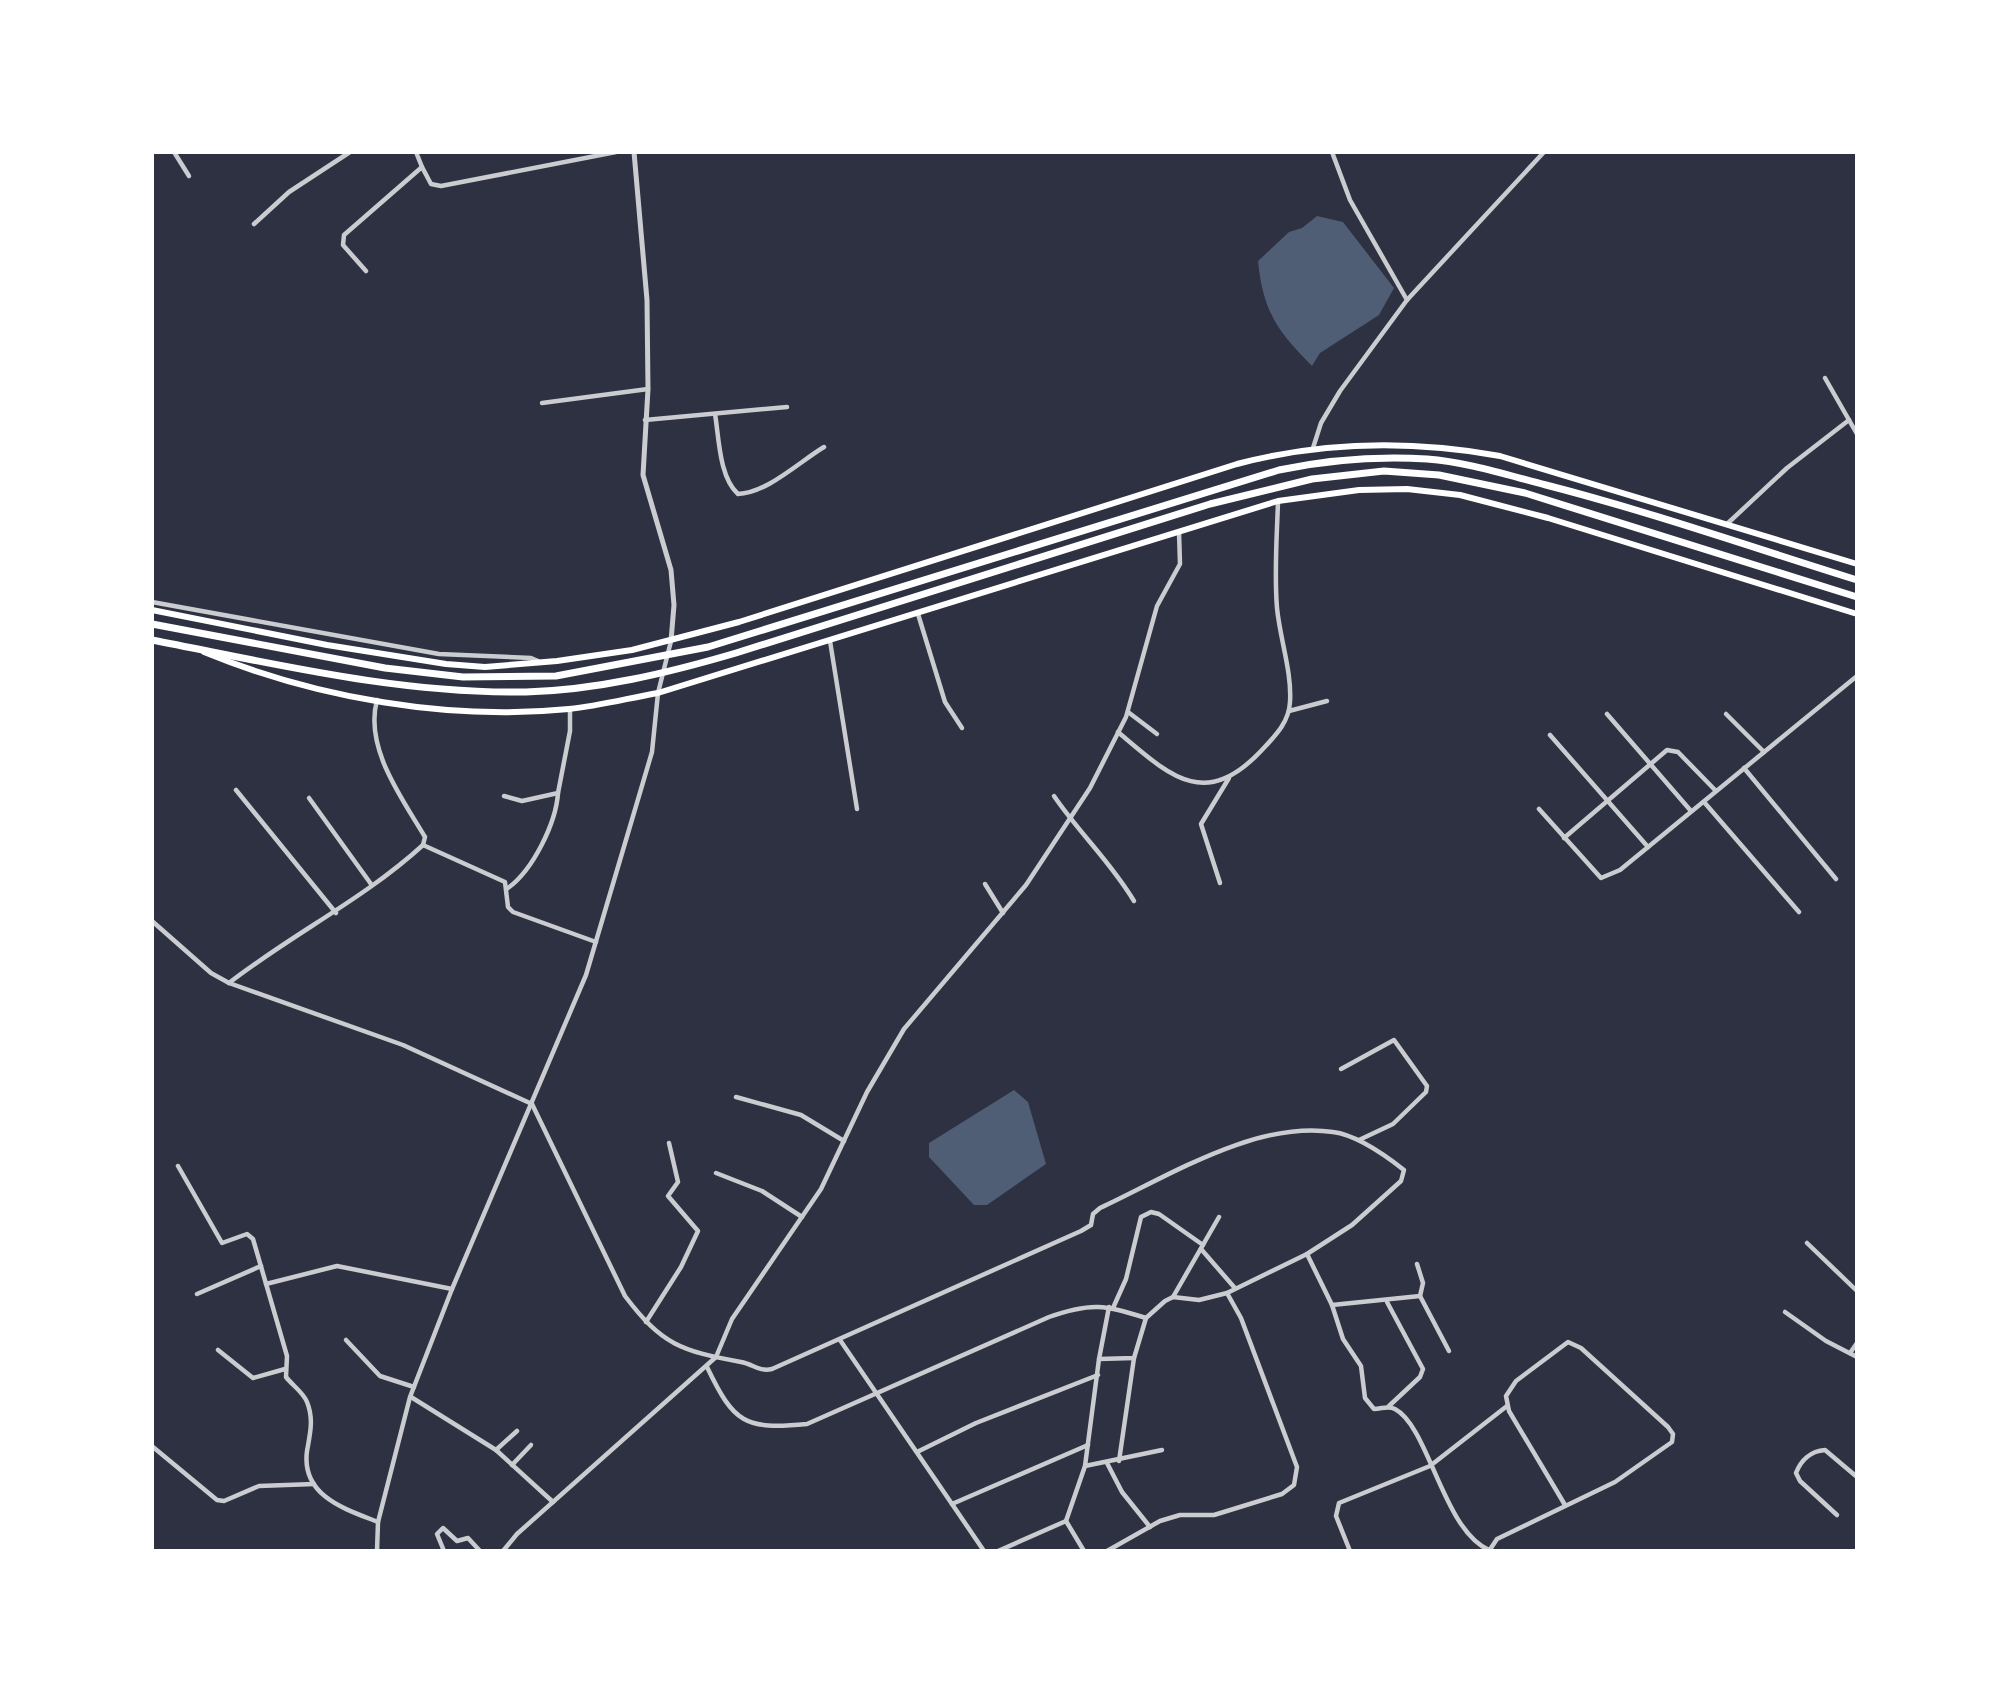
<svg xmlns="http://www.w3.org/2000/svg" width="2009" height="1703" font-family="Roboto,sans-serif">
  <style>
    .water { fill: #4f5d75 }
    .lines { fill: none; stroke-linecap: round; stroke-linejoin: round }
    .minor { stroke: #caccd0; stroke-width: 4.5 }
    .tertiary { stroke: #caccd0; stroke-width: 5 }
    .secondary { stroke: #fff; stroke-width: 6 }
    .trunk { stroke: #fff; stroke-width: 7 }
  </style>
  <rect width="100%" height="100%" fill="#2d3142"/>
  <g class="water">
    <path d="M1317,216l26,6 51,66 -15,27 -59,38 -8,13c-35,-35 -49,-55 -54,-105l31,-29 13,-4z"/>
    <path d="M1014,1090l14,12 18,62 -59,41h-13l-45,-48v-14z"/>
  </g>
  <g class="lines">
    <g class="minor">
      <path d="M174,152l15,24"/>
      <path d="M416,152l6,15"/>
      <path d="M1332,152l18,48 57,100"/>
      <path d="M254,224l35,-32 61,-40"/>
      <path d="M366,271l-23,-26 1,-10 78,-68 9,17 10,2 175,-34"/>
      <path d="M1825,378l32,56"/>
      <path d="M542,403l106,-14"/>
      <path d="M715,414c4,23 4,63 23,80 29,-1 61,-32 86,-47"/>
      <path d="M645,420l142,-13"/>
      <path d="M1313,448l8,-25 19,-32 67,-91 137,-148"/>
      <path d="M1727,524l60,-56 62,-48"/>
      <path d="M152,602l287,52 92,4 7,3"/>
      <path d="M918,614l27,88 17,26"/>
      <path d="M830,641l27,168"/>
      <path d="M1289,711l38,-10"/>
      <path d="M1128,712l29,22"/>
      <path d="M1607,714l84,97"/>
      <path d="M1726,714l38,38"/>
      <path d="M1118,732c51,43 86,79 143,19 13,-14 28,-28 29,-49 2,-30 -10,-63 -13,-94 -3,-36 0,-72 1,-107"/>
      <path d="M1550,735l98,112"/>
      <path d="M1744,768l92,111"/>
      <path d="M236,790l100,123"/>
      <path d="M504,796l18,5 36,-8 12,-62v-22"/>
      <path d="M1054,796c26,38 56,65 80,105"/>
      <path d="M309,798l62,86"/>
      <path d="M1704,802l95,110"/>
      <path d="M1539,809l62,69 19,-8 237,-194"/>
      <path d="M1564,838l103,-88 11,2 38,39"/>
      <path d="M423,845l82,37 3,25 5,5 83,30"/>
      <path d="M1220,883l-19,-59 28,-46"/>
      <path d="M985,884l18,29"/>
      <path d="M508,888c25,-18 48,-65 50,-95"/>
      <path d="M152,921l59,52 18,10 174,62 129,59 93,192c37,49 56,55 116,66 12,2 18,10 31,7l309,-138 10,-6 2,-11 7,-6c67,-31 156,-88 233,-76 24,3 52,23 71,38l-3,11 -49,44 -45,29 -80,39"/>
      <path d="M229,983c63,-49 135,-84 194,-138l2,-8c-23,-39 -61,-89 -48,-137"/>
      <path d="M1341,1069l53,-29 33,46 -1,6 -33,32 -34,16"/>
      <path d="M736,1097l65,18 43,26"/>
      <path d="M178,1166l44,77 25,-9 6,5 34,117 -1,21c7,9 17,15 21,25 7,17 3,32 0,49 -6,45 38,58 71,71"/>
      <path d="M716,1173l46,18 40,26"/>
      <path d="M1807,1243l50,48"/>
      <path d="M1201,1249l33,38"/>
      <path d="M1307,1254l25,51 88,-9 3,-13 -6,-19"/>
      <path d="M266,1284l71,-18 115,23"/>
      <path d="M197,1294l64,-28"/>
      <path d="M1420,1296l29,55"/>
      <path d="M1173,1297l46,-80"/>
      <path d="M1387,1302l36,67 -3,8 -31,29"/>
      <path d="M1332,1305l11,34 18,27 4,32 9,11c8,0 14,-4 21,0 34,18 48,121 94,141"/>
      <path d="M1113,1308l13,-29 15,-62 10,-5 8,2 44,31"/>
      <path d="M1785,1312l41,29 31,16"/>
      <path d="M646,1322l35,-55 17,-36 -30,-35 10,-14 -9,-39"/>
      <path d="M346,1340l34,36 34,11"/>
      <path d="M840,1340l112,164"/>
      <path d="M218,1350l35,28 32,-9"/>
      <path d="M1850,1353l7,-10"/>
      <path d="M1099,1359l10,-52"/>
      <path d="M707,1367c27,56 37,63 100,57l242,-107c43,-15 55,-12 97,1"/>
      <path d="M411,1397l85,53 57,52"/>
      <path d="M153,1447l64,53 7,1 35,-15 55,-2"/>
      <path d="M496,1450l21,-19"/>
      <path d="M917,1452l59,-29 122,-48"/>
      <path d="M1119,1461l15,-103"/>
      <path d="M1107,1463l15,29 28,35"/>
      <path d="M512,1465l19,-20"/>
      <path d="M1085,1466l77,-16"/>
      <path d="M1837,1515l-37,-34 -4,-8c5,-13 15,-22 29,-23l32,27"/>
      <path d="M1066,1521l19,-55 14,-107 35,-1 12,-40 19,-17 8,-4 26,3 28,-7 14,25 56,149 -3,18 -12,9 -68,21h-34l-20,6 -53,30"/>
      <path d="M377,1551l1,-29 32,-125 42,-108 134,-314 66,-223 6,-59 13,-52"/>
      <path d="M444,1551l-7,-17 6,-6 14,13 11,-3 12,13"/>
      <path d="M503,1551l14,-17 199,-177 16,-38 89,-130 46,-97 37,-63 122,-144 64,-97 36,-71 31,-111 23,-42 -1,-32"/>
      <path d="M984,1551l-32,-47 136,-59"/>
      <path d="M998,1551l68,-30 18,30"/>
      <path d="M1350,1551l-14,-35 3,-13 91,-37 77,-60"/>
      <path d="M1489,1551l8,-12 118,-57 57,-40 1,-8 -5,-7 -87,-79 -13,-6 -52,39 -10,15 3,15 56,94"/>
    </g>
    <path class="tertiary" d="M634,152l13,148 1,89 -5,86 28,95 3,35 -3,36"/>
    <g class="secondary">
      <path d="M152,610l175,35 119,19 39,3 72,-6 75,-11 107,-28 498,-158c88,-23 174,-24 263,-8l357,108"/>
      <path d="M204,652c112,46 244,69 365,57 30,-3 60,-11 89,-16l620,-192 81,-11 48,-1 53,6 88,23 309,96"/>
    </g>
    <g class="trunk">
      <path d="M152,624l233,44 78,9 93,-1 152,-29 571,-177c48,-10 98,-14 148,-11 40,3 80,16 119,26 105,27 208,63 311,95"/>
      <path d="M152,640c124,24 247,54 374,52 71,-2 142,-19 210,-39l474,-149 102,-25 72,-8 55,4 86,18 332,104"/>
    </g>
  </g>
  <rect width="2009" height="1703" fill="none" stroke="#ffffff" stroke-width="308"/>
</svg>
